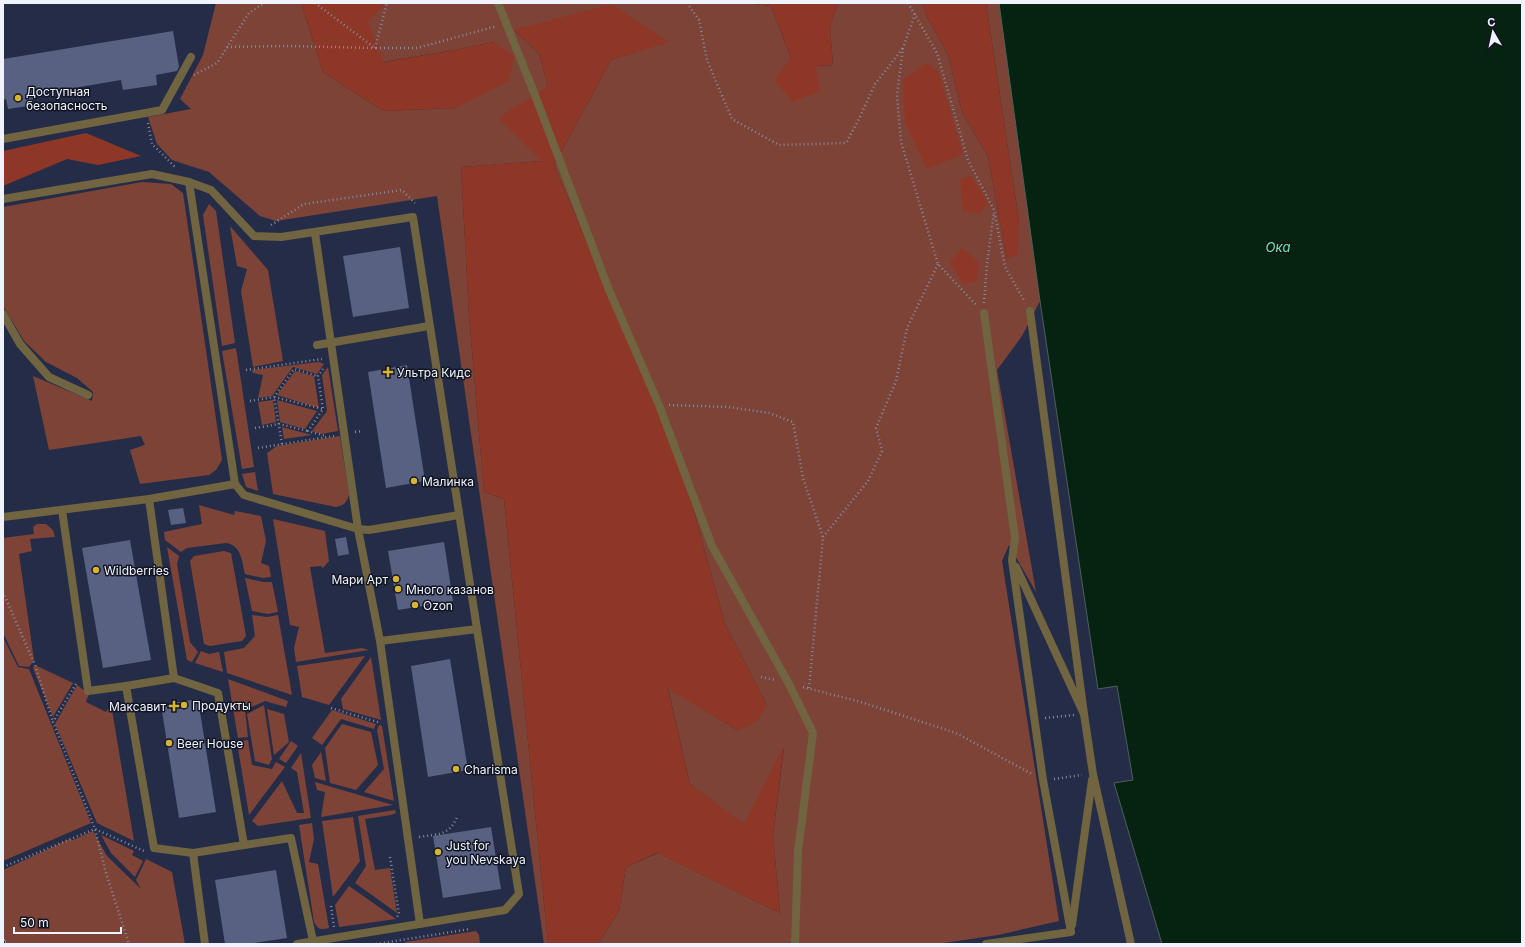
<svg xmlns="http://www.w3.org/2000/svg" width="1525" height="947" font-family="Inter,sans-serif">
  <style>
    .green { fill: #7e4337 }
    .forest { fill: #8f3727 }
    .water { fill: #062210; stroke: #4c6157 }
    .building { fill: #586181 }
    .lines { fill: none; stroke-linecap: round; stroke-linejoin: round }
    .path { stroke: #848a9e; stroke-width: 2.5; stroke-dasharray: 1 3; stroke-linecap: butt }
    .lane { stroke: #706540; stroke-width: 8 }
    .rail-casing { stroke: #b8bdcc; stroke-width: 4.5 }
    .rail { stroke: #121522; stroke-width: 3; stroke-dasharray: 9; stroke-linecap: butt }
    .poi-dot { fill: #d8b434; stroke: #121522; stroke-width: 1.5 }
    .labels { text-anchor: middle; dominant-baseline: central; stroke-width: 3; stroke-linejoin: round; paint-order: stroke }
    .poi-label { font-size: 12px; fill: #eff3fe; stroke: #121522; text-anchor: start }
    .water-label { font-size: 13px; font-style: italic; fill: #74e89a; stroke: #121522 }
  </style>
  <rect width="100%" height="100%" fill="#252c48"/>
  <g class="green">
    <path d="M216,3h85l22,69 60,39 73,-3 38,-66 -45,9 -66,11 -16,-40 18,-19h360l26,3 20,52 25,8 17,-1 -3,-38 8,-24h85l4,14 21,37 14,58 26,45 19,102 12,-38 -33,-218h13l41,298 -18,35 -25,34 39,222 -27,-47 -7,16 57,360 -61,14 -61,9h-339l21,-33 7,-44 32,-14 122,60 -7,-78 11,-87 -40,77 -54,-41 -22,-96 71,43 28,-26 -42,-81 -43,-156 -128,-303 57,-105 58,-19 -155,-11 25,24 9,32 -5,75 -82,6 8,148 15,177 20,7 44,444 2,1h-6l-107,-748 -161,25 -16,-5 -51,-44 -37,-12 -15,-16 -9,-27 43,-8 -11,-10 23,-44z"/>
    <path d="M142,182l29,2 12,9 39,267 -6,10 -7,5 -69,9 -10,-34 15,-5 -4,-9 -92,14 -16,-74 59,25 1,-9 -16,-14 -31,-16 -22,-21 -21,-35v-99z"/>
    <path d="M209,204l7,7 19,132 -13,3 -19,-131z"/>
    <path d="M230,226l38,44 15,91 -30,6 -12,-76 6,-22 -10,-3z"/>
    <path d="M236,348l18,119 -12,2 -20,-118z"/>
    <path d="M319,362l5,2 -7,10 -24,-7 -21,29 -14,2 5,-23 -10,-2 -1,-3z"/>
    <path d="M328,367l10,64 -17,3 -9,-3 15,-20 -5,-36z"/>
    <path d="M295,371l19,5 5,32 -42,-13z"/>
    <path d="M273,400l3,22 -14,3 -4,-23z"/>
    <path d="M277,400l40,11 -12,18 -25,-7z"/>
    <path d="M282,427l30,8 -28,4z"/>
    <path d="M340,436l9,58c-2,9 -5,11 -13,13l-63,-13 -6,-41 10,-7z"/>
    <path d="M255,472l3,19 -12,-4 -4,-13z"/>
    <path d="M199,505l35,10 1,-4 26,5 5,25 -5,22 8,3 2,11 -8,1 -18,-4c-3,-13 -4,-29 -19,-31l-39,5 -6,4 -16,-12 -1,-8 38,-8z"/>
    <path d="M273,519l52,12 4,30 -6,7 -2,-2 -11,1 15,86 37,-5 7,2 -73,12 -2,-14 5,-21 -9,-2z"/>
    <path d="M37,524h9l7,6 2,7 -25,2 2,12 -13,3 15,106 -5,7 -10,-1 -16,-33v-95l31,-4 -1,-7z"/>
    <path d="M167,547l12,9 -2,8 13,78 8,10 -6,10 -5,-2z"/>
    <path d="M224,551l7,2 15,83 -4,5 -32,5 -6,-2 -14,-83 4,-5z"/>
    <path d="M245,578l18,4h9l6,30 -10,2 -16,-3z"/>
    <path d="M252,615l15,2 11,-2 14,80 -65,-22 -3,-21 20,-4 11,-12z"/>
    <path d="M3,637l15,30 11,2 62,154 -88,38z"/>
    <path d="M201,651l8,3 10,-2 4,20 -28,-9z"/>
    <path d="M365,656l-36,49 -27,-8 -5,-31z"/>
    <path d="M371,657l10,63 -38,-11 -2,-10z"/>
    <path d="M35,665l38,18 -20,34 -20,-49z"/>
    <path d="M228,679l60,22 -2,6 -21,-6 -20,9 3,27 -10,1z"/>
    <path d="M77,685l12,9 -3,8 20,10 5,-8 23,137 -37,-18 -42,-99z"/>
    <path d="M264,705l8,54 -3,6 -14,-4 -8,-47z"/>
    <path d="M267,709l17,5 5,28 -15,13z"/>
    <path d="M332,710l44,14 -2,5 -33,-10 -19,26 -10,-7z"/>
    <path d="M342,724l29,8 7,33 -22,25 -26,-7 -5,-35z"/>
    <path d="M379,725l3,1 12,75 -30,-9 20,-23 -7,-39z"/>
    <path d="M248,740l4,25 20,4 4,-7 9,5 -36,48 -12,-73z"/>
    <path d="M291,741l7,5 -12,17 -7,-4z"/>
    <path d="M321,752l5,29 -11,-3 -3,-13z"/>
    <path d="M301,753l10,65 -53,8 -6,-5 30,-40 15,32h7l-7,-41 -6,-4z"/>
    <path d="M315,782l78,23 -72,12 4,-25 -8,-2z"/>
    <path d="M395,810l1,3 -5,2 -26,4 10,51 15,-2 7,45 -42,-30 11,-17 -8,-50z"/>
    <path d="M353,817l7,44 -27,36 -11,-76z"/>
    <path d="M312,823l2,16 -5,23 9,2 11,64c-8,2 -11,2 -15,-6l-15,-97z"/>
    <path d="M93,831l14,25 34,33 -5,-9 10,-21 26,13 13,72h-179l-3,-7v-67l67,-31 3,1z"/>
    <path d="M101,835l33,16 -2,4 11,6 -8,16 -24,-24z"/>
    <path d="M349,886l47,33 -57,8 -4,-22z"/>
    <path d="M476,931l3,4 1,9h-75v-2z"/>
  </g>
  <g class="forest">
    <path d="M301,3h84l-17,19 16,40 65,-11 45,-9 20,14 -5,25 -53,27 -73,3 -60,-39z"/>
    <path d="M745,3h93l-8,24 3,38 -17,1 4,25 -27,11 -19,-22 17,-22 -20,-52z"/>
    <path d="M923,3h63l33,218 -2,34 -10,4 -19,-102 -26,-45 -14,-58 -21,-37z"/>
    <path d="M611,4l58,38 -58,18 -57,105 128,303 43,156 42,81 -9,15 -19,11 -71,-42 22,95 54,40 40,-78 -11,89 7,78 -123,-60 -31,14 -7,44 -21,33h-48l-2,-1 -44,-444 -20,-7 -15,-177 -8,-148 81,-6 -44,-43 50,-32 -9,-32 -25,-24z"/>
    <path d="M926,63l12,8 25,83 -36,15 -22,-46 -2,-43z"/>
    <path d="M86,133l55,23 -43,9 -31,-6 -64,27v-35z"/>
    <path d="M971,176l17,26 -7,11 -18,-1 -3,-33z"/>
    <path d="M962,248l17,14 -2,20 -14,2 -13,-22z"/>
  </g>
  <path class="water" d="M999,3h523v941h-360l-48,-161 19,-3 -16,-94 -19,3 -58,-388z"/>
  <g class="building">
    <path d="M173,31l6,36 -2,4 -21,4 1,10 -34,5 -2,-10 -88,15 1,10 -26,4 -2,-10 -3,1v-41z"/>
    <path d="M400,247l9,61 -56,9 -10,-61z"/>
    <path d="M407,365l18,116 -39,7 -18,-116z"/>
    <path d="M183,508l3,15 -15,2 -3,-15z"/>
    <path d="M346,537l3,17 -11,2 -3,-17z"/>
    <path d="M130,540l21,120 -48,8 -21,-120z"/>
    <path d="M444,542l9,59 -55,9 -10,-59z"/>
    <path d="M450,659l18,111 -40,7 -17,-111z"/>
    <path d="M198,699l18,113 -37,6 -18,-113z"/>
    <path d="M491,827l10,62 -58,9 -10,-62z"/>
    <path d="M276,870l11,68 -40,6h-22l-10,-64z"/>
  </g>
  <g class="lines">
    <g class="path">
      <path d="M315,3l60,45h42l80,-22"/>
      <path d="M687,3l12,17 8,40 25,59 47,26 67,-2 13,-24 16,-35 28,-36"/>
      <path d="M908,3l29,50 31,107 26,50 11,57 20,35"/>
      <path d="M915,14l-12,34 -6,47 4,47 37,122 39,42"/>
      <path d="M227,47l60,-1 88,2 12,-45"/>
      <path d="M194,75l23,-12 32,-50 15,-10"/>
      <path d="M148,123l4,21 24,24"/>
      <path d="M271,225l33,-21 98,-14 13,13"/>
      <path d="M984,303l3,-39 7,-52"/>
      <path d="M323,369l-5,7 5,33 -15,22 18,5"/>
      <path d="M246,370l76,-11"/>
      <path d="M250,401l24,-4 20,-28 24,7"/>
      <path d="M669,405l59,2 41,6 24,9 10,56 20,59 -14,152"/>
      <path d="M255,428l24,-4 29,7"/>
      <path d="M355,432l7,-1"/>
      <path d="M282,444l-8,-47 49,12"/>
      <path d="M258,448l76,-12"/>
      <path d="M823,537l45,-56 14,-30 -6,-23 20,-47 11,-53 31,-64"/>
      <path d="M3,592l32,73 18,57"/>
      <path d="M761,677l14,3"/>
      <path d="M76,684l-23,38 42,107 11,44 23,71"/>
      <path d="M803,687l58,15 95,31 76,41"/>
      <path d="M331,708l50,15"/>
      <path d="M1045,718l29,-3"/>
      <path d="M1054,779l28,-4"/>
      <path d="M419,837c18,-3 30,-1 38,-20"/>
      <path d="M390,857l9,57 -2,3"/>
      <path d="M3,867l92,-38 49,22"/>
      <path d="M331,906l3,21"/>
      <path d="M376,944l94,-15"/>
    </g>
    <g class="lane">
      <path d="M498,3l35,87 76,200 50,115 53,141 77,138 24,49 -15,118 -3,93"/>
      <path d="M3,139l159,-29 29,-53"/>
      <path d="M189,182l22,8 43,46 27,1 132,-20 64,412 -97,12"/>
      <path d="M3,199l149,-25 37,8 46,302 9,11 114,34 11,1 90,-15"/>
      <path d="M315,233l43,296 22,112 40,283"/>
      <path d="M1030,311l54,403"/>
      <path d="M984,313l31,225 -3,22 31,220 28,152 -85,12"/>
      <path d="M3,314l17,30 29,33 39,18"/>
      <path d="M317,345l112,-19"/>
      <path d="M62,510l26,181 38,-5 28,162 39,5 12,91"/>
      <path d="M3,517l146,-18 86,-15"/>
      <path d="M1016,567l68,147 9,60 38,170"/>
      <path d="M174,678l44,15 26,152 -51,8"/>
      <path d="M126,686l48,-8 -25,-179"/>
      <path d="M244,845l47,-7 22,103"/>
      <path d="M1072,925l20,-145"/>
      <path d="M297,944l208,-34 14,-16 -42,-265"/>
    </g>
    <g class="rail-casing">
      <path id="rail" d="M3,941l1,3"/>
    </g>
    <use href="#rail" class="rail"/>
  </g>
  <g class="poi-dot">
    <circle cx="18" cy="98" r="4"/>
    <path d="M386 366h4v4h4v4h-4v4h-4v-4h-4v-4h4z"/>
    <circle cx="414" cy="481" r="4"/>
    <circle cx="96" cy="570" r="4"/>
    <circle cx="396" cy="579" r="4"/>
    <circle cx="398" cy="589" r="4"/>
    <circle cx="415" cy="605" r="4"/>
    <circle cx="184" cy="705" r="4"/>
    <path d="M172 700h4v4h4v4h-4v4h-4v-4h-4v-4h4z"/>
    <circle cx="169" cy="743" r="4"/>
    <circle cx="456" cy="769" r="4"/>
    <circle cx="438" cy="852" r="4"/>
  </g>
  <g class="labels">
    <g class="poi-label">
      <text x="26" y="91">Доступная<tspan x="26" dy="14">безопасность</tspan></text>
      <text x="397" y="372">Ультра Кидс</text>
      <text x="422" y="481">Малинка</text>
      <text x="104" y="570">Wildberries</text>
      <text x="388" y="579" text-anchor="end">Мари Арт</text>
      <text x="406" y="589">Много казанов</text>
      <text x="423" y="605">Ozon</text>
      <text x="192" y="705">Продукты</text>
      <text x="166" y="706" text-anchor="end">Максавит</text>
      <text x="177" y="743">Beer House</text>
      <text x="464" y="769">Charisma</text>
      <text x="446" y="845">Just for<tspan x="446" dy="14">you Nevskaya</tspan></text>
    </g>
    <g class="water-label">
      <text x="1278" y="247">Ока</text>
    </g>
  </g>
  <rect width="1525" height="947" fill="none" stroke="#eff3fe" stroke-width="8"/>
  <g transform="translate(1493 32) rotate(351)" stroke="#121522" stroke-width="3" paint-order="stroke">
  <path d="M0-3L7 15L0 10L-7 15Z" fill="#eff3fe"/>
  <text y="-6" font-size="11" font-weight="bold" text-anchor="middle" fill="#eff3fe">С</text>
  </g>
  <path d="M14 927v6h107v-6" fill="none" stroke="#eff3fe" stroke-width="2"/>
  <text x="20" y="927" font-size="12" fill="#eff3fe" stroke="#121522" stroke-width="3" paint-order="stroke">50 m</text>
</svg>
